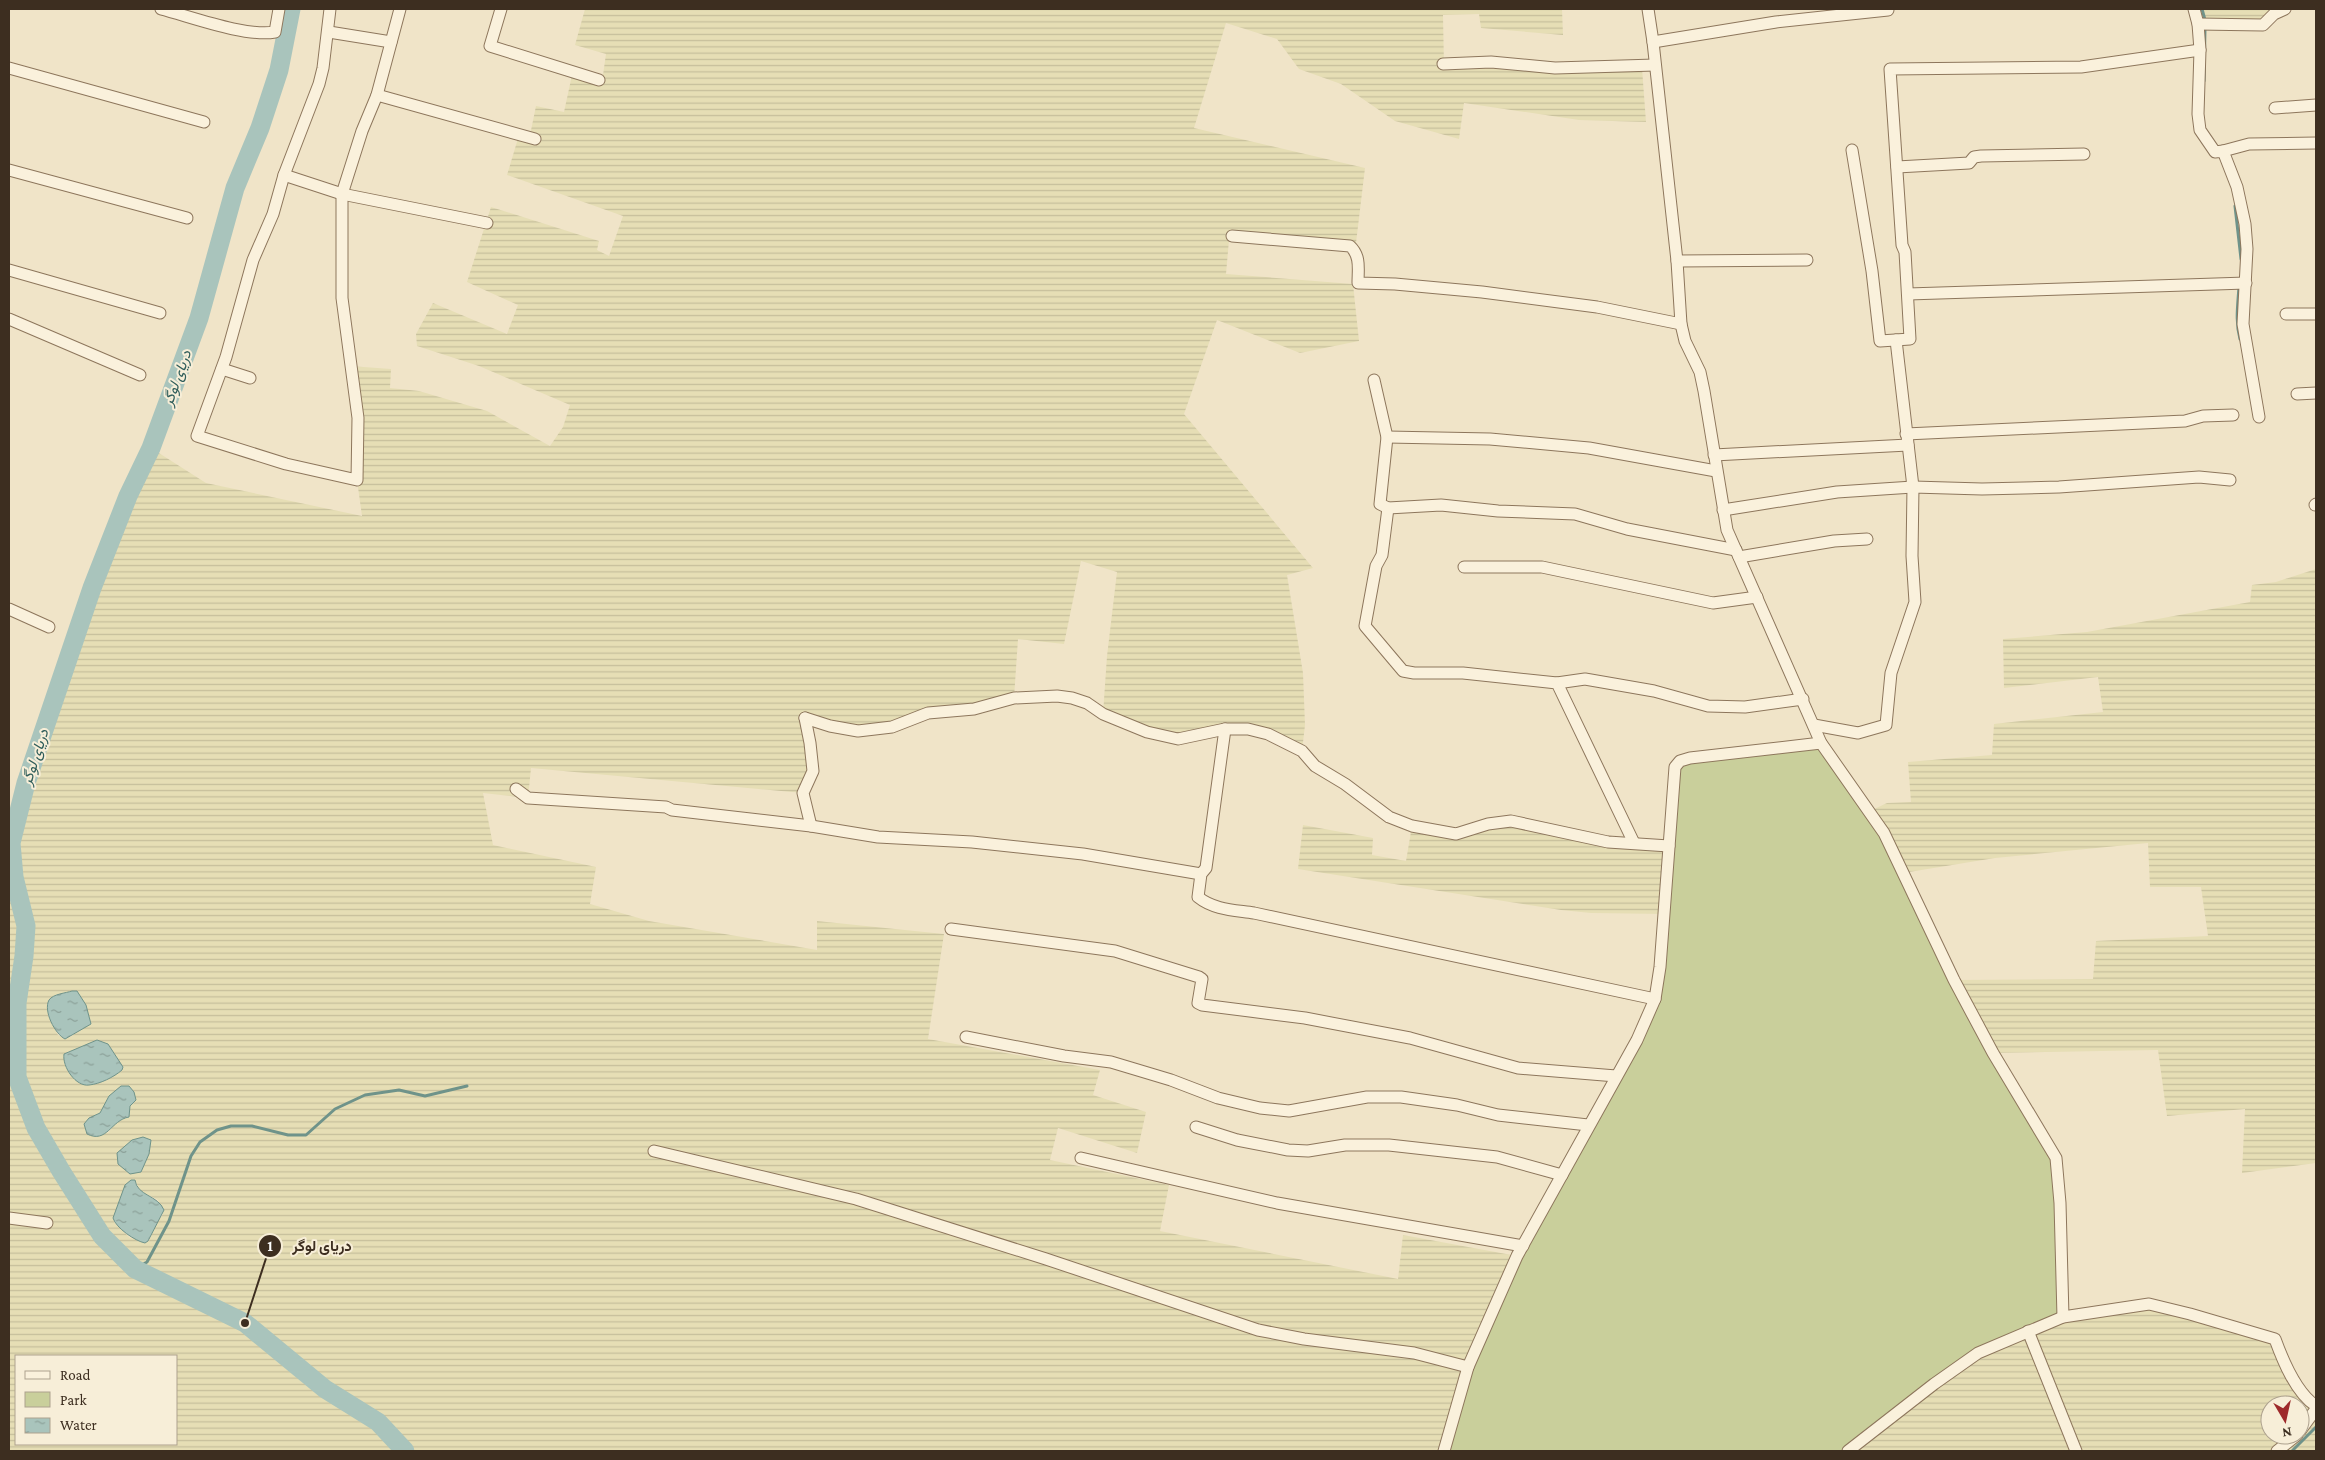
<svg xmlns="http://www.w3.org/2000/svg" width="2325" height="1460" font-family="'Crimson Pro',Vazirmatn,serif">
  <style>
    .farmland { fill: url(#farmland-rules); fill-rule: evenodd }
    .green { fill: #c9cf9b }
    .water { fill: url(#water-ripples); stroke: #6f938a }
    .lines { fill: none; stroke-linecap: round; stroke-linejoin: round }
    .stream { stroke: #6f938a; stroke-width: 3 }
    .river { stroke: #a9c4bc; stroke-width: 19 }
    .street-casing { stroke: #8d765c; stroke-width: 13 }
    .street { stroke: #faf1dc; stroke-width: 11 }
    .labels { text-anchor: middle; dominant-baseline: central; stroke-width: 4; stroke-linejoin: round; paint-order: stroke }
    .water-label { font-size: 15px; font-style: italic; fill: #2f5d5a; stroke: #f7eed8 }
    .leader { fill: none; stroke: #3d2e20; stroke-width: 2 }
    .callout-dot { fill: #3d2e20; stroke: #f7eed8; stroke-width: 2 }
    .mark-label { font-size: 15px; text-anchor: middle; font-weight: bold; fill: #fff }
    .callout-label { font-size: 15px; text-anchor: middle; font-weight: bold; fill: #3d2e20; stroke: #f7eed8; stroke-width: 4; stroke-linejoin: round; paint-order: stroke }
  </style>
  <defs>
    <pattern id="farmland-rules" width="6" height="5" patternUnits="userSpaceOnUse" patternTransform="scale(1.25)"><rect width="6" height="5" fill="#e6deb5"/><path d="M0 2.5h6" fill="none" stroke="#c6bf9b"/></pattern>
    <pattern id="water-ripples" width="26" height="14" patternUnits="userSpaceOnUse" patternTransform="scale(1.25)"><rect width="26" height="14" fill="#a9c4bc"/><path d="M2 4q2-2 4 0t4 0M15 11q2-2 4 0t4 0" fill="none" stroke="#8ba098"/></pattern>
  </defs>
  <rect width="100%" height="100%" fill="#f0e4c8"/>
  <g class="farmland">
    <path d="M585,9h977l1,26 -82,-7 -2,-14 -36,1 1,52 198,1 4,54 -67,-2 -115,-17 -5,36 -64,-18 -54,-37 -42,-15 -22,-30 -51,-16 -32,105 171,40 -9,75 -127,-3 -3,34 127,10 6,57 -59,12 -83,-33 -33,94 129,154 -26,7 16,98 2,52 -3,26 -54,-22 -70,10 -75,-25 4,-58 10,-84 -36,-11 -17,83 -46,-5 -4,59 -156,33 -53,-13 8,53 -10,22 -272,-25 -3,30 -45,-5 10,52 103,22 -6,37 59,17 168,29v-29l127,13 -16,105 172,31 -7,25 53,17 -9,41 -79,-25 -8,32 119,25 -9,46 238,48 5,-44 114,21 -73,195h-1435v-608l2,-1 15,-59 66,-195 36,-92 23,-48 55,35 156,33 -5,-36 -7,-114 41,3 -1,19 29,3 68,20 63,35 13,-19 7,-22 -91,-39 -62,-20 -1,-12 17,-31 74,31 11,-29 -51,-23 24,-75 108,34 -2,9 12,6 14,-40 -116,-41 12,-40 10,5 7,-34 28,6 8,-37 30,7 4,-28 -31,-9zM72,991l16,35 -7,2 -9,8 -7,3 -7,-4 -10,-20 17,-21zM97,1040l11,4 11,17 -6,16 -22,8 -11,-2 -11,-10 -5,-11 3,-10 12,-3zM109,1096l25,7 -4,2v8l-12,7 -10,13 -19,-15 11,-5zM135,1180l5,11 18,9 5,14 -8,12 -6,15 -19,-3 -16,-16zM16,1356h160v88h-160z"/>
    <path d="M2202,9h83l-18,11 -62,4z"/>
    <path d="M2316,569v594l-74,10 3,-64 -78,7 -9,-66 -165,3 -39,-73 139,-1 3,-38 112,-5 -7,-49h-51l-2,-44 -153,15 -92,15 -33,-62 17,-8 24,-1 -3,-40 84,-7 2,-31 109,-12 -5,-35 -94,11 -1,-49 84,-7 163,-30 2,-17 24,-3z"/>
    <path d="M1511,821l158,25 -5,68 -73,-1 -30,-3 -263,-41 5,-44 70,13 -1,17 34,6 6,-35 29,5z"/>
    <path d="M2136,1306l139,33 9,26 32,41v45h-468l86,-67 94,-53zM2270,1405h30v30h-30z"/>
  </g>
  <path class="green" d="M1821,743l49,68 84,169 102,178 7,159 -85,36 -130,98h-404l43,-127 168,-324 25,-239z"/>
  <g class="water">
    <path d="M72,991h5l9,14 5,19 -26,15c-10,-5 -22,-28 -16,-39 4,-6 17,-7 23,-9z"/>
    <path d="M97,1040l11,4 15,23 -1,3c-8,7 -22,14 -33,15 -13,2 -27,-18 -25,-31z"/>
    <path d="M121,1086h8l5,6 2,8 -6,6 -1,11c-18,3 -22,27 -42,17l-3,-10 5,-6 11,-5 9,-17z"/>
    <path d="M143,1137l8,3 -2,14 -8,18 -11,2 -12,-10 -1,-11 15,-13z"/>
    <path d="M131,1180h4c2,16 23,15 29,30l-16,31 -3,2c-10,-2 -29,-15 -32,-25l12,-33z"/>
  </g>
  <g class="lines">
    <g class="stream">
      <path d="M2202,9l3,11"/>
      <path d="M2204,81l1,-53"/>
      <path d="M2235,206l6,53"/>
      <path d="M2239,286c-1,18 -4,35 1,53"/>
      <path d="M135,1269l12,-7 22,-41 22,-65 9,-14 17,-12 14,-4h21l36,9h18l29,-26 30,-14 34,-5 26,6 42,-10"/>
      <path d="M2292,1451l24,-24"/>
    </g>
    <path class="river" d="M291,9l-12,61 -19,58 -25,60 -36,130 -48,130 -23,48 -36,92 -66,195 -15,60 3,34 12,49 -2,30 -7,47v74l19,51 25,43 41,65 33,33 110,54 80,66 53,33 27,29"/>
    <g class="street-casing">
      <g id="street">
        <path d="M161,9c31,8 84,28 114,23l4,-23"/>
        <path d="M330,9l-7,59 -4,16 -35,91 -11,39 -20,46 -27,97 -29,79 89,28 71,16 1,-62 -16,-120v-104l20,-63 15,-36 23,-86"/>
        <path d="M501,9l-11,37 109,34"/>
        <path d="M1648,9l5,33 24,219 4,63 4,17 15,31 4,19 23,139 94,213 63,90 70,147 39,73 63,105 4,45 3,114"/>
        <path d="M2194,9l4,15 2,26 -2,64 2,16 15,22 8,-1 14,36 8,37 2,25 -4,75 16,93"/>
        <path d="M2198,24l65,1 11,-11 11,-5"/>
        <path d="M329,32l62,10"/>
        <path d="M1653,42l123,-20 112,-12"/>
        <path d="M1443,64l48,-2 64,6 100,-3"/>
        <path d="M9,68l195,54"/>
        <path d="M377,95l158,44"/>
        <path d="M2275,108l41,-3"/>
        <path d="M1852,150l20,121 8,70 30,-2 -5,-87 -3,-7 -12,-176 191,-2 119,-17"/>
        <path d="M2223,151l26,-7 67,-1"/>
        <path d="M1897,167l72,-4 5,-6 7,-1 103,-2"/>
        <path d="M9,170l178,48"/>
        <path d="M284,175l58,19 145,29"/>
        <path d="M1232,236l118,10c11,10 8,23 8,37l37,1 87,8 115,15 84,17"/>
        <path d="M1677,261l130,-1"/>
        <path d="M9,270l151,43"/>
        <path d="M1908,294l338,-11"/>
        <path d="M2286,314h30"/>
        <path d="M9,319l131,56"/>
        <path d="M222,369l28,9"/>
        <path d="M1374,380l13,57 -7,67 8,4 -6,47 -6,11 -11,60 38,45 11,2h49l94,10 77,160"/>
        <path d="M2297,394l19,-1"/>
        <path d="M1906,434l279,-13 18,-5 30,-1"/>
        <path d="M1387,437l103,2 99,9 127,23"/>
        <path d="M1714,455l194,-10"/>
        <path d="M2315,505l1,-1"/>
        <path d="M1388,508l53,-3 57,6 77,3 52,15 109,21"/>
        <path d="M1723,510l114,-18 76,-5 69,2 77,-2 140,-10 31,3"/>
        <path d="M1739,557l95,-16 33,-2"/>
        <path d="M1464,567h78l171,36 44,-6"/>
        <path d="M9,609l40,18"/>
        <path d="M1557,683l28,-4 69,12 54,15 37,1 58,-8"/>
        <path d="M805,718l25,8 28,5 34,-4 36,-14 46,-4 40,-11 43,-2 15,2 15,5 16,11 44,18 31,7 47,-10h23l20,5 34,17 13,15 30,18 44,33 23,9 44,8 32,-10 23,-3 97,21 61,4"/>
        <path d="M805,718l5,25 3,28 -10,22 8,33"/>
        <path d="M1814,725l44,8 28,-8 5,-52 24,-71 -3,-46 1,-69 -17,-147"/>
        <path d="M1225,729l-19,139 -5,6 -3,23c16,13 37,13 56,16l401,86"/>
        <path d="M516,789l12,9 138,9 6,3 139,16 67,11 94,5 111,12 118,20"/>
        <path d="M951,929l164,22 84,26 3,2 -4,24 4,2 103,13 105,20 108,30 98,8"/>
        <path d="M966,1037l98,19 47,6 60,18 47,18 42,10 29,3 78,-14h34l56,8 41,10 90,10"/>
        <path d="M1196,1127l41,13 51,10 20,1 37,-6h44l108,12 65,18"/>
        <path d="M654,1151l202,48 190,60 212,71 46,9 110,14 54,14"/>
        <path d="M1081,1158l196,45 246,43"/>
        <path d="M9,1218l38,5"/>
        <path d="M2028,1331l48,120"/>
        <path d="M2300,1431l16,-22"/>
        <path d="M1444,1451l24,-84 49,-111 120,-216 18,-41 5,-32 15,-200 5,-6 10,-3 131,-15"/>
        <path d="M1848,1451l86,-67 44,-31 85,-36 86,-13 41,10 85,25c8,22 21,54 41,67"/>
        <path d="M2277,1451l20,-16"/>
      </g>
    </g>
    <use href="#street" class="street"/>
  </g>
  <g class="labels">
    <g class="water-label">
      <text transform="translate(177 378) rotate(-70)">دریای لوگر</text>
      <text transform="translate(35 757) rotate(-72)">دریای لوگر</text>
    </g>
  </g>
  <path class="leader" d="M245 1323L270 1246"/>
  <g class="callout-dot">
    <circle cx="245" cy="1323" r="5"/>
    <circle cx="270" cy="1246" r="12"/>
  </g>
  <g class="mark-label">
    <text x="270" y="1251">1</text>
  </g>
  <g class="callout-label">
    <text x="322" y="1251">دریای لوگر</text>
  </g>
  <rect width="2325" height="1460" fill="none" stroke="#3d2e20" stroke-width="20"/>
  <rect x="15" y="1355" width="162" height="90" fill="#f7eed8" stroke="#ada18e"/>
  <rect x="25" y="1371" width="25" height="8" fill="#faf1dc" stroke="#ada18e"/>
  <text x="60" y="1380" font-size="15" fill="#3d2e20">Road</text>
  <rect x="25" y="1392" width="25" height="15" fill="#c9cf9b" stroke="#ada18e"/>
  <text x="60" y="1405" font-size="15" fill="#3d2e20">Park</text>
  <rect x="25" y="1418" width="25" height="15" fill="url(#water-ripples)" stroke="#ada18e"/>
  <text x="60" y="1430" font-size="15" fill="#3d2e20">Water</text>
  <g transform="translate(2285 1420) rotate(171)"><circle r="24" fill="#f7eed8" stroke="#ada18e"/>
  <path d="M0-4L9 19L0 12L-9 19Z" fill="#9e2a2b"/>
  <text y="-8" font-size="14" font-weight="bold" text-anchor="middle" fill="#3d2e20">N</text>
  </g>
</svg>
